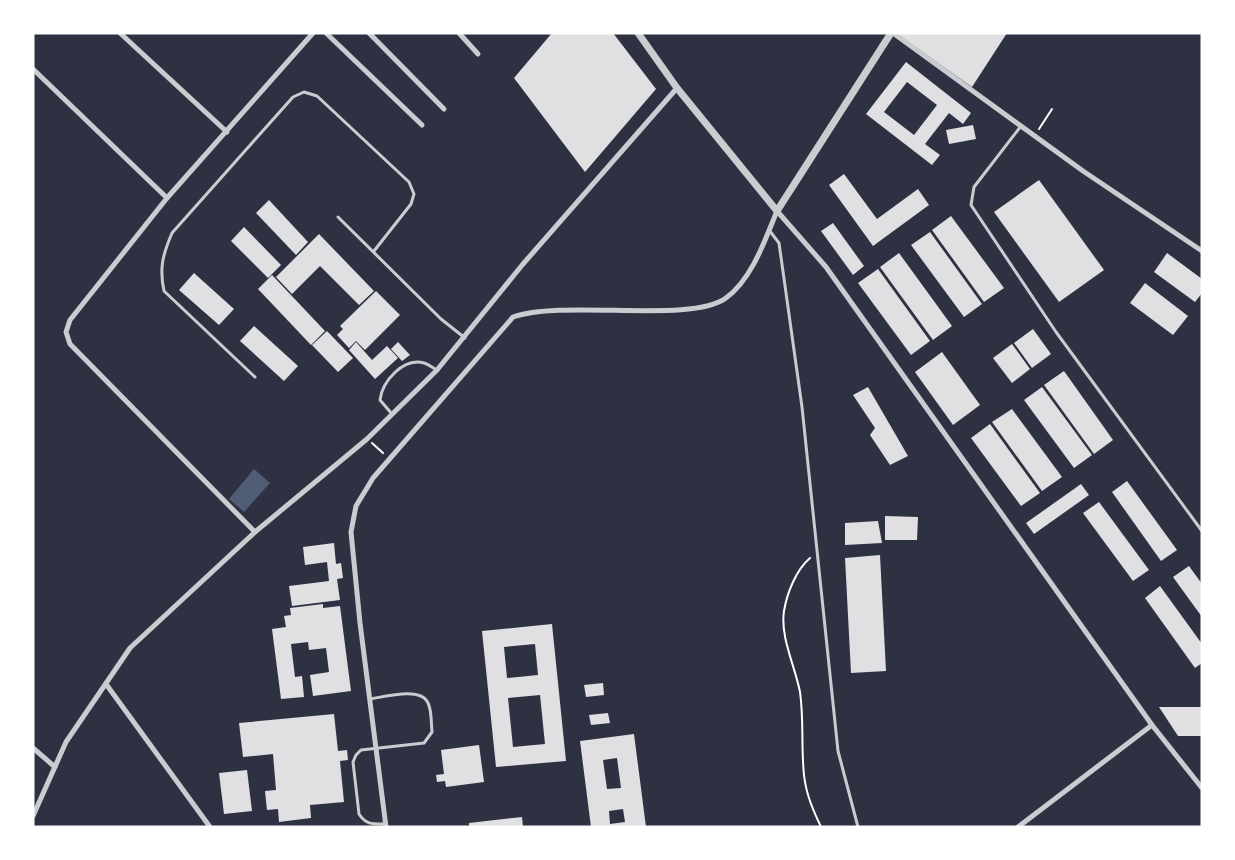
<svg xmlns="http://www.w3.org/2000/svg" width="1235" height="860" font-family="Rubik,sans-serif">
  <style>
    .water { fill: #4f5d75 }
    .building { fill: #e0e0e3; fill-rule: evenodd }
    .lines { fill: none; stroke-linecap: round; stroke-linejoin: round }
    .path { stroke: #fff; stroke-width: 2 }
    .service { stroke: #caccd0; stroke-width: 3 }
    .minor { stroke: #caccd0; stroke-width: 5 }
    .tertiary { stroke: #caccd0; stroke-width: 7 }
  </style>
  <rect width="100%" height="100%" fill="#2d3142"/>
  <path class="water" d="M254,469l16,14 -26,29 -15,-13z"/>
  <g class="building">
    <path d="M552,33h61l43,56 -71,83 -71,-94z"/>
    <path d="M896,33h111l-35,54z"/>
    <path d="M906,62l65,51 -8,11 -14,-11 -24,31 15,11 -8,10 -66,-51zM907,82l30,23 -23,30 -30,-23z"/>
    <path d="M973,125l3,14 -27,5 -3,-14z"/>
    <path d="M844,174l33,45 41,-30 11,16 -56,41 -44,-61z"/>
    <path d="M1039,180l65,90 -45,32 -65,-90z"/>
    <path d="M269,200l39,42 -12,13 -40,-42z"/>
    <path d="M951,216l53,72 -20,14 -52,-72z"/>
    <path d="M833,223l31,43 -11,9 -32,-44z"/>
    <path d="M244,227l37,38 -13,13 -37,-37z"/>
    <path d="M930,232l52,72 -18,13 -53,-72z"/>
    <path d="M319,234l55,57 -15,14 -39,-39 -28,28 -16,-17z"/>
    <path d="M899,253l53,73 -19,14 -53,-73z"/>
    <path d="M1167,253l35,26v14l-7,9 -41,-30z"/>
    <path d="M878,269l52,72 -19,14 -53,-72z"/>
    <path d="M194,273l40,36 -15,16 -40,-35z"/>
    <path d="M272,275l53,56 -14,14 -53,-56z"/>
    <path d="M1145,283l43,33 -15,19 -43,-32z"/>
    <path d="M376,291l24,24 -35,35 -9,-9 -7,7 -12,-13 6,-6 -3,-3z"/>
    <path d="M254,326l44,40 -14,15 -44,-40z"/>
    <path d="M1033,329l18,25 -19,14 -18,-25z"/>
    <path d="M327,331l26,27 -15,14 -26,-27z"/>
    <path d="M356,342l16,18 15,-14 11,12 -23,21 -26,-29z"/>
    <path d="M398,342l12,13 -8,6 -11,-12z"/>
    <path d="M1012,344l18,25 -18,14 -19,-25z"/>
    <path d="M942,352l38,53 -27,20 -38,-53z"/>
    <path d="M1064,371l49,69 -19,14 -50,-69z"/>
    <path d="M868,387l40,69 -18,9 -20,-30 5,-7 -22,-33z"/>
    <path d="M1042,387l50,68 -18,13 -50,-68z"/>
    <path d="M1012,409l50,68 -20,14 -50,-69z"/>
    <path d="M990,424l50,69 -19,13 -50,-68z"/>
    <path d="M1127,481l50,69 -16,11 -49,-69z"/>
    <path d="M1081,484l8,11 -55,39 -8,-11z"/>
    <path d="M1099,502l50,68 -16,11 -50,-68z"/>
    <path d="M885,516l33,1 -1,23h-32z"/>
    <path d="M878,521l4,22 -37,2v-22z"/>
    <path d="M334,543l2,21 5,-1 2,15 -6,1 3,21 -48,6 -3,-20 40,-5 -2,-19 -22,3 -2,-18z"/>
    <path d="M880,555l6,116 -35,2 -6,-115z"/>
    <path d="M1189,566l13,18v33l-29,-40z"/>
    <path d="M1160,586l42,58v19l-7,5 -50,-70z"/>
    <path d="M323,604v4l17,-2 11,85 -38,5 -3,-21 19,-3 -3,-24 -17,2 -1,-8 -17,2 4,33 7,-1 2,21 -23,2 -9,-70 14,-2 -2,-11 7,-1 -1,-7z"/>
    <path d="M552,624l14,137 -70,6 -14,-136zM535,644l3,31 -31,3 -3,-31zM540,695l5,49 -32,3 -5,-49z"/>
    <path d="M603,683l1,12 -18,2 -2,-12z"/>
    <path d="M1159,707h43v29h-24z"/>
    <path d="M608,713l2,10 -19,2 -2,-10z"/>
    <path d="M334,714l4,37 9,-1 1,10 -8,1 4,41 -34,3 1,13 -32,4 -1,-13 -11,1 -2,-19 11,-1 -3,-36 -30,3 -4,-34z"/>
    <path d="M634,734l12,93h-55l-11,-86zM617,758l4,30 -14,1 -4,-29zM623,809l2,13 -15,2 -1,-13z"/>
    <path d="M479,745l5,37 -38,5 -1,-6 -8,1 -1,-7 8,-1 -3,-24z"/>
    <path d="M247,770l5,41 -28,3 -5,-41z"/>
    <path d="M522,817l1,10h-54v-4z"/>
  </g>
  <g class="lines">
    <g class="path">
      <path d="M1039,129l13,-20"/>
      <path d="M372,443l11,10"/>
      <path d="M810,558c-14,12 -23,35 -26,53 -4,26 11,55 16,81 4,28 1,55 4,83 2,19 9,35 17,52"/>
    </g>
    <g class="service">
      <path d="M1021,126l-47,61 -3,18 85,127 146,199"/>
      <path d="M338,217l103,102 24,19"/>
      <path d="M769,230l10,13 23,164 36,344 20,76"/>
      <path d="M255,377l-91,-86c-5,-23 -1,-37 8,-58l121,-136 11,-5 13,4 92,86 5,12 -3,10 -37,47"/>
      <path d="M392,414l-12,-14c2,-18 23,-43 44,-37 4,1 9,5 13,7"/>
      <path d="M370,699c14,-2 51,-13 58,4 4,8 3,20 4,29l-8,11 -63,7 -5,5 -3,7 6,52c7,11 14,10 27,10"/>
    </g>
    <g class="minor">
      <path d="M120,33l107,99"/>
      <path d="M326,33l96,92"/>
      <path d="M369,33l75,76"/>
      <path d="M459,33l19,21"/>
      <path d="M893,33l190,138 119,80"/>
      <path d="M33,69l134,129"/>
      <path d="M255,532l-185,-188 -4,-12 4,-12 97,-122 146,-165"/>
      <path d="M106,684l104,143"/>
      <path d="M33,748l22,19"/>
      <path d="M33,816l33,-74 64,-94 125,-116 112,-93 70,-69 86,-106 154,-176"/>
      <path d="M386,827l-26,-204 -9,-91 5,-26 17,-28 140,-161c52,-18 178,7 213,-19 26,-19 39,-58 51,-87l49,56 326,458 50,63"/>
      <path d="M1018,827l134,-102"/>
    </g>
    <path class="tertiary" d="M638,33l39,55 100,123 114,-178"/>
  </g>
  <rect width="1235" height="860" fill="none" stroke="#ffffff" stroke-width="69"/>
</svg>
